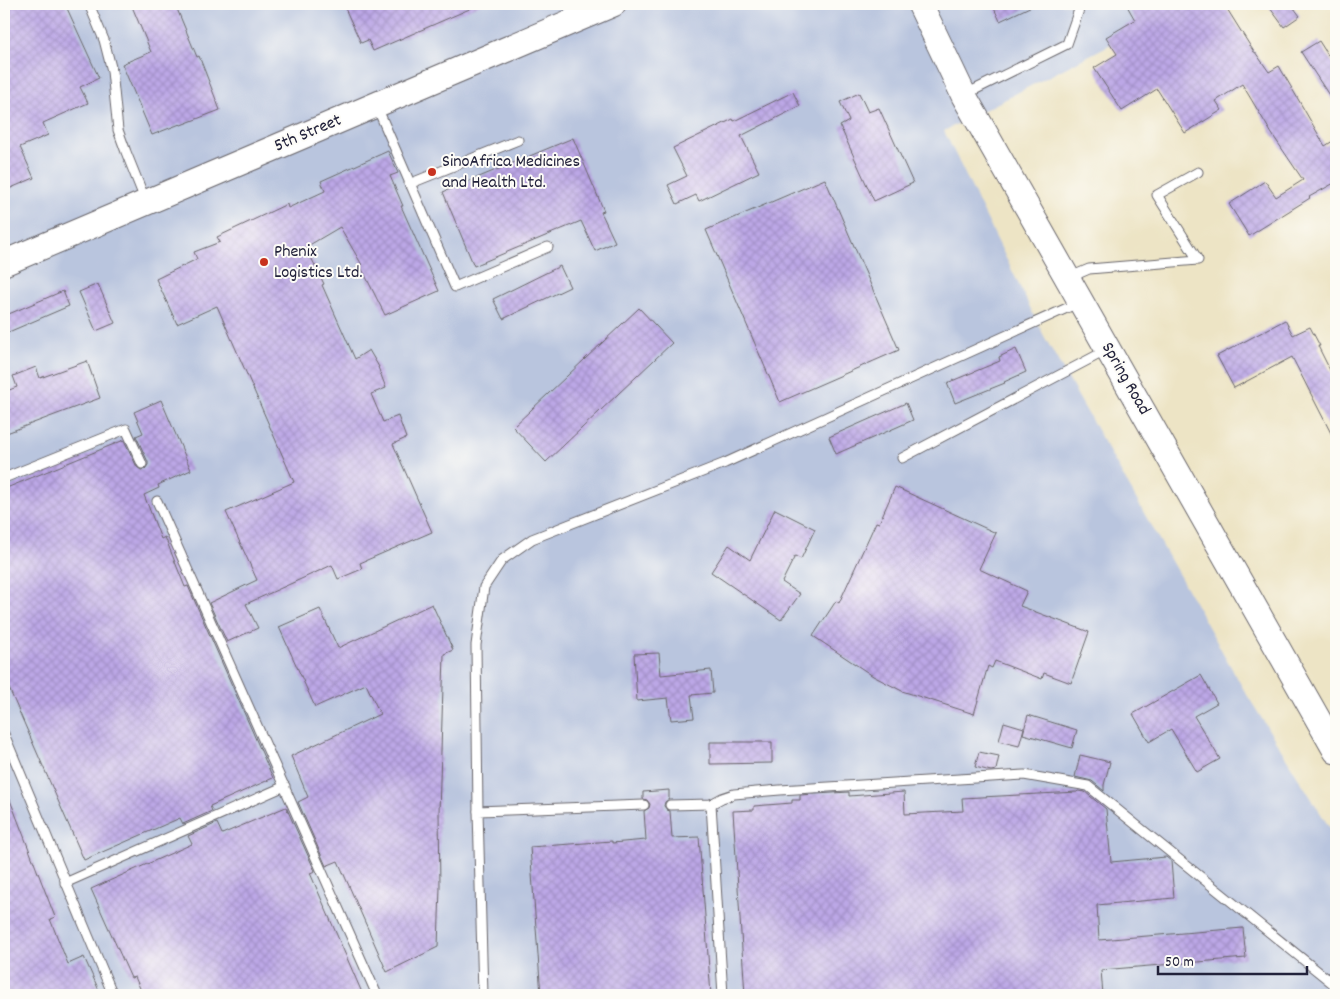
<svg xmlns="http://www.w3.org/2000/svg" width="1340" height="999" font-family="Dekko,sans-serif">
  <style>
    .industrial { fill: #b9c5de }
    .building { fill: url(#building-cross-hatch) }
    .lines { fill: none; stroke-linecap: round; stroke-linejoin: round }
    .lane-casing { stroke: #69666b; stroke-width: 11 }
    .secondary-casing { stroke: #69666b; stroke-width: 27 }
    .lane { stroke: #fff; stroke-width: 9 }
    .secondary { stroke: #fff; stroke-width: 25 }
    .poi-dot { fill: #c8321e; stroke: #fdfcf7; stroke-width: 2 }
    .labels { text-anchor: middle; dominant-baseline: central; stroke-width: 4; stroke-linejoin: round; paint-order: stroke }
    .street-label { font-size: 18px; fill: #22223b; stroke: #fdfcf7 }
    .poi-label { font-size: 18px; fill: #22223b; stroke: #fdfcf7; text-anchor: start }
  </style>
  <defs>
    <pattern id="building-cross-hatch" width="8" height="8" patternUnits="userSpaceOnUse" patternTransform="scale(1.25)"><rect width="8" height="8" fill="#bca7e6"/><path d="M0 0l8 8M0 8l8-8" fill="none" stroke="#a18fc6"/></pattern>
  </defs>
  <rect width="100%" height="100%" fill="#fdfcf7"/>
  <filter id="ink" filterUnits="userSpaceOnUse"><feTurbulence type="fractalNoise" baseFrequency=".02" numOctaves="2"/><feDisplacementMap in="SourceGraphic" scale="10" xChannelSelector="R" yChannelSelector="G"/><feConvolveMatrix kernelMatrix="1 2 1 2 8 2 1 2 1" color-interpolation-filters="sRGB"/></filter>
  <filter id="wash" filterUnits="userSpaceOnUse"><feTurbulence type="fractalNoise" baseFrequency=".0096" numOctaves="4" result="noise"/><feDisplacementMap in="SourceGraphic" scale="20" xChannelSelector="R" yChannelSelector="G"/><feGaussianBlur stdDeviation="1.12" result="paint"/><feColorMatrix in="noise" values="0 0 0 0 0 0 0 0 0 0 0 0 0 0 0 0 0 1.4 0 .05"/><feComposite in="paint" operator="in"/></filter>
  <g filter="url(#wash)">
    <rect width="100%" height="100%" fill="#ede4c5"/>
    <path class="industrial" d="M4,4h1184l-244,127 100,205 200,354 92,148v157h-1332z"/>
    <g id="blocks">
      <g class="building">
        <path d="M4,4h61l34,74 -19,9 8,16 -45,20 5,12 -28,12 14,31 -30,13z"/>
        <path d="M131,4h44l22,53 2,-1 21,54 -39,15 -1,-1 -28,11 -30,-71 29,-12z"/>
        <path d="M343,4h138l-108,47 -5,-11 -7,3z"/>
        <path d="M992,4h44l-36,17z"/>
        <path d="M1126,4h98l30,48h1l14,20 10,-6 46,80 11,-7v43l-27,15 1,1 -61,38 -20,-32 36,-23 11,16 27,-17 -31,-46 -30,-50 -26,17 6,9 -37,23 -28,-44 -35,22 -28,-43 23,-14 -11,-17 29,-17z"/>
        <path d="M1267,4h24l9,12 -16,11z"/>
        <path d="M1319,41l17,27v38l-35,-54z"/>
        <path d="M793,92l7,14 -59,30 18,36 -60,29 -3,-6 -19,9 -9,-19 19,-9 -14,-28 60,-29 1,2z"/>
        <path d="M859,93l9,19 11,-4 34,75 -39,18 -34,-75 9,-5 -9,-19z"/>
        <path d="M573,138l31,73 -3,1 14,30 -20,9 -14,-30 -107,45 -31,-74z"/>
        <path d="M388,151l10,22 -8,3 13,30h-2l38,85 -54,24 -25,-50h2l-22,-38 -34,20 18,37 -2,1 33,74 14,-9 10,17h-1l8,21 -15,6 12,28 15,-6 8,22 -13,6 39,88 -72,31 2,6 -24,10 -6,-14 -86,39 12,24 -31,14 -18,-39 48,-23 -31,-68 68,-30 -77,-176 -40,18 -21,-45 41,-20 -3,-7 26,-10 -3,-5 70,-33 1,4 37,-17 -4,-10z"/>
        <path d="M825,179l74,171 -119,52 -74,-172z"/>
        <path d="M560,266l10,21 -67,32 -10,-20z"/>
        <path d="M98,284l17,39 -19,8 -17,-39z"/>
        <path d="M63,291l6,15 -65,28v-18z"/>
        <path d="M639,308l33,35 -126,119 -33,-35z"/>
        <path d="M1285,320l8,15 17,-8 10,19h-2l18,36v61l-44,-86 -58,31 -17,-32z"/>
        <path d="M1016,349l10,23 -22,10 1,1 -50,20 -8,-20 53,-22 -1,-4z"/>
        <path d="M87,361l13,37 -96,36v-42l13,-5 -4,-11 23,-9 4,11z"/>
        <path d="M161,400l30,70 -33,15 1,3 -15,7 17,44 4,-2 20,50 3,-1 85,192 -63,28 2,5 -29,13 -3,-6 -96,42 -80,-183v-188l120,-49 13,27 4,3 4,-1 3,-4v-3l-12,-26 7,-3 -9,-21z"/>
        <path d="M906,403l7,17 -77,34 -7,-17z"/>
        <path d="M895,487l101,46 -17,36 48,22 -7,15 69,26 -18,51 -27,-10 -2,6 -47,-18 -3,7 -4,-2 -14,48 -72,-23 -29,-15 -60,-40 23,-35 3,2 37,-81 3,1z"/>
        <path d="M775,509l40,20 -14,30 -6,-3 -13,26 18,12 -19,26 -70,-48 18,-27 21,15z"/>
        <path d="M432,604l21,46 -9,4 -3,97 -2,61 1,75 -2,60 -51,25 -49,-111 -12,5 -28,-64 10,-5 -17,-41 89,-42 -14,-30 -51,23 -36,-80 41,-18 18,39z"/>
        <path d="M659,653l2,22 50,-5 2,23 -22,2 3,23 -23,2 -3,-22 -31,3 -3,-47z"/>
        <path d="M1201,675l16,28 -23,13 26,43 -23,13 -26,-43 -22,13 -16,-28z"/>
        <path d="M1028,715l49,15 -5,18 -49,-14z"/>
        <path d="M1004,722l20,6 -5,18 -20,-5z"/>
        <path d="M710,742h62v21l-62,1z"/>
        <path d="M979,752l20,4 -3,14 -5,1 -16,-4z"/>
        <path d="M1080,755l30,7 -6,23v6l-12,-10 -17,-4z"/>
        <path d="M4,787h1l50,130 -5,2 18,45 16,-7 17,38h-97z"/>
        <path d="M669,790v9l-4,3 -1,4 3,4 3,1 2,27 27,-1 12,158h-170l-11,-148 82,-6v2l34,-3 -2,-29 5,-3 1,-4 -3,-4 -4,-1v-7z"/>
        <path d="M1078,791l7,1 21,17 5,53 55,-5 5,4 3,37 -77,7 2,35 144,-12 3,30 -145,12 2,25h-358l-12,-184 21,-1v-4l38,-3v-3h8v-5l49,-3v4l55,-4 1,22 58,-3 -1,-13 115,-6z"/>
        <path d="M286,807l29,64 -5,2 53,122h-220l-8,-18 -4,1 -40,-89 101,-45 -4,-8 29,-13 5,11z"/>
      </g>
    </g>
  </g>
  <g filter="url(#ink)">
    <use href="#blocks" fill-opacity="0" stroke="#69666b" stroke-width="1"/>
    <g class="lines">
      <g class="lane-casing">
        <g id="lane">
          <path d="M89,4l15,36 8,31 6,59 8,22 20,50"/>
          <path d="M966,94l101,-50 14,-40"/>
          <path d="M377,107l78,180 93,-40"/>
          <path d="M409,184l109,-44"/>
          <path d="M1068,278l21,-9 109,-9 -41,-65 41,-23"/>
          <path d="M902,458l205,-108"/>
          <path d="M4,478l122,-49 16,35"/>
          <path d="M157,501l220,494"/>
          <path d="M4,734l109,261"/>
          <path d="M711,804l12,191"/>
          <path d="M670,805l41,-1 11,-6 12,-4 46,-4 244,-15 64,11 248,200"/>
          <path d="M478,811l-2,-166 8,-58 18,-27 30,-21 193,-76 353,-160"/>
          <path d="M65,883l220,-97"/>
          <path d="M483,995l-5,-184 166,-6"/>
        </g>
      </g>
      <g class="secondary-casing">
        <g id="secondary">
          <path d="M920,4l44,92 372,655"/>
          <path d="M4,263l609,-259"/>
        </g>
      </g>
      <use href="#lane" class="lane"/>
      <use href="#secondary" class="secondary"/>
    </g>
  </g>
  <g class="poi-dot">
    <circle cx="432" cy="172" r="5"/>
    <circle cx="264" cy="262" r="5"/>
  </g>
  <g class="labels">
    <g class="street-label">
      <text transform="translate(308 134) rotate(-23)">5th Street</text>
      <text transform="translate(1125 379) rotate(60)">Spring Road</text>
    </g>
    <g class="poi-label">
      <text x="442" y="162">SinoAfrica Medicines<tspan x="442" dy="21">and Health Ltd.</tspan></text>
      <text x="274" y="252">Phenix<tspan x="274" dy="21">Logistics Ltd.</tspan></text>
    </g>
  </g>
  <rect width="1340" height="999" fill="none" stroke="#fdfcf7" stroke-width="20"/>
  <path d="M1158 966v8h149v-8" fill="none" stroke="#22223b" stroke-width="2.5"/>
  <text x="1165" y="966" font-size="15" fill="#22223b" stroke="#fdfcf7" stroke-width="4" paint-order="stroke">50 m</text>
</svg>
